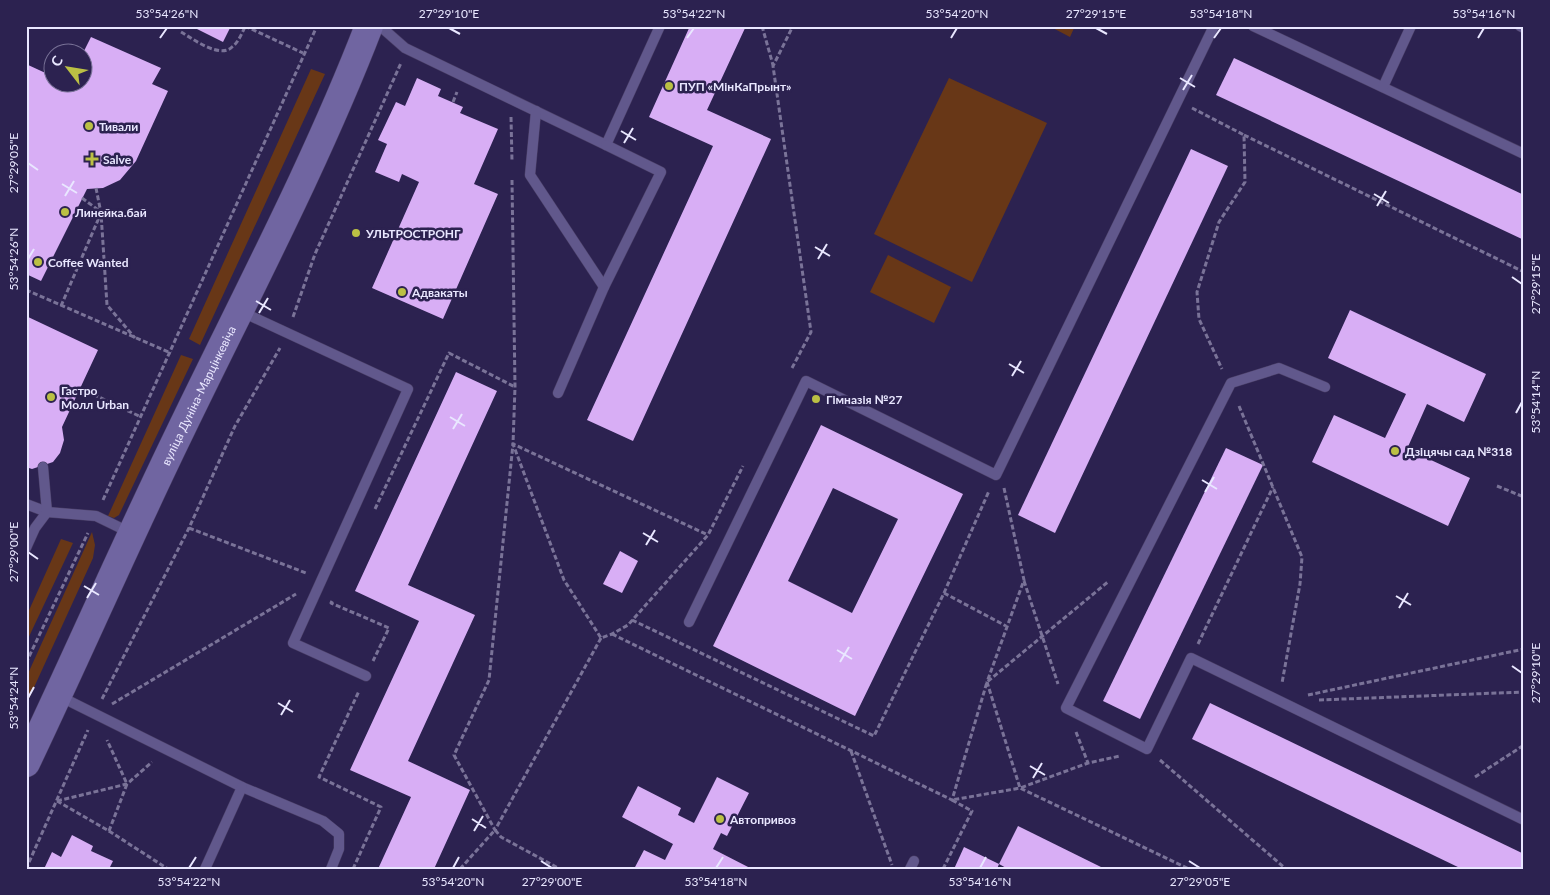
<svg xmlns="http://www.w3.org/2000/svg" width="1550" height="895" font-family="Lato,sans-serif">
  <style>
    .green { fill: #683717 }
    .building { fill: #d8aef5; fill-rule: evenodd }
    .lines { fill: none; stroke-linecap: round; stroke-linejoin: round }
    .lane-casing { stroke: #493e65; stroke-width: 11 }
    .secondary-casing { stroke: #493e65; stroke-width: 29 }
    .path { stroke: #7a7398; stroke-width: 3; stroke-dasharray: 5 2.5; stroke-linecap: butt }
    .lane { stroke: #61588c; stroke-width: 10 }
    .secondary { stroke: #7065a1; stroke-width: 28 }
    .ticks { fill: none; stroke: #e9e7ff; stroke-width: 2 }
    .poi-dot { fill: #bbc044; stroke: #2c2250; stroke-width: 2 }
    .labels { text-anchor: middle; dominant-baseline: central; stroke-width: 5; stroke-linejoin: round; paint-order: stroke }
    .poi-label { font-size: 12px; font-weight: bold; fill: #e9e7ff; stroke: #2c2250; text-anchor: start }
    .street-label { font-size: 12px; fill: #e9e7ff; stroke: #2c2250 }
    .neatline { fill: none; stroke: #e9e7ff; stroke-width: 2 }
    .ticks-label { font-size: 12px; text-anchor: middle; fill: #e9e7ff }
  </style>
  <rect width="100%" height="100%" fill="#2c2250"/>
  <g class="green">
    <path d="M1049,26h26l-5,11z"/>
    <path d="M311,69l14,5 -125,271 -11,-6z"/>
    <path d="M949,78l98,45 -75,159 -98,-48z"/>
    <path d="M888,255l63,32 -17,36 -64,-31z"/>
    <path d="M181,355l12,4 -74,156 -5,3 -6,-2z"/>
    <path d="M92,532l3,13 -2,13 -67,147v-27z"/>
    <path d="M61,539l12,4 -47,100v-26z"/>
  </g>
  <g class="building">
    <path d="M191,26h40l-8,16z"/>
    <path d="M690,26h56l-39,84 64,29 -138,302 -46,-21 126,-274 -64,-29z"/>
    <path d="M91,37l70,31 -9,16 16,7 -32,70 -16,19 -17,8 -16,1 -46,92 -15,-7v-210l26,12v6h30v-27z"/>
    <path d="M1234,58l290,137v45l-308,-145z"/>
    <path d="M417,78l24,11 -3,7 25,11 -3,6 38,16 -24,55 24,10 -55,125 -71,-31 47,-106 -17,-8 -3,8 -24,-10 12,-28 -9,-4 18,-38 9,4z"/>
    <path d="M1191,149l37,17 -173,367 -37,-18z"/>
    <path d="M1350,310l136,64 -22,48 -37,-18 -20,45 63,29 -22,48 -136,-64 22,-47 51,23 21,-44 -78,-36z"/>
    <path d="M26,316l72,34 -36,77 2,13 -4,13 -7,9 -21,7 -6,-2z"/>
    <path d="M456,372l41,19 -89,194 67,30 -67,146 62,29 -36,79h-56l33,-72 -61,-27 69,-149 -64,-30z"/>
    <path d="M821,425l142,69 -108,222 -142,-70zM833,488l65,31 -46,94 -64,-32z"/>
    <path d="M1226,448l37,17 -123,254 -37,-18z"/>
    <path d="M620,551l18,10 -16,32 -19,-9z"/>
    <path d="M1210,703l314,151v15h-62l-270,-130z"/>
    <path d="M717,777l32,16 -22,43 -6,-3 -8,16 39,20h-118l10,-19 21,10 8,-16 -51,-27 16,-31 43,22 -3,7 16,8z"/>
    <path d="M1018,826l87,43h-97l-9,-5z"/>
    <path d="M72,835l21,11 -2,5 22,10 -4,8h-65l8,-17 9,5z"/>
    <path d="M964,847l35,17 -2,5h-43z"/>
  </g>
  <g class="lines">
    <g class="lane-casing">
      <g id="lane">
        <path d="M380,26l25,22 201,97 54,-119"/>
        <path d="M1253,26l271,128"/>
        <path d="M1520,26l4,2"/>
        <path d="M1383,87l28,-61"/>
        <path d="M536,111l-6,64 74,112"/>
        <path d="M240,311l168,78 -115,254 73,33"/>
        <path d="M1325,387l-46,-19 -48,15 -165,325 81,41 44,-91 333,162"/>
        <path d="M558,393l46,-106 57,-115 -55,-27"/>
        <path d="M26,504l21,8 49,4 35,17"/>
        <path d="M26,548l9,-20 12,-16 -4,-45"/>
        <path d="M689,622l117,-241 190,94 218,-449"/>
        <path d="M59,696l183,91 81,34 16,13v15l-8,20"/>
        <path d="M205,869l37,-82"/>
        <path d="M910,869l4,-8"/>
      </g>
    </g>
    <g class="secondary-casing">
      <g id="secondary">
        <path id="s1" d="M26,763c52,-109 100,-220 153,-329 65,-135 136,-268 190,-408"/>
      </g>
    </g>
    <g class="path">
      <path d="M245,26l58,27"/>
      <path d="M762,26l11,39"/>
      <path d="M181,32c12,7 39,27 51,15 6,-4 10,-14 13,-20"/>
      <path d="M453,102l4,-10"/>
      <path d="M1192,108l52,27 1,47 -26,40 -22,70 2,27 23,50"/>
      <path d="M511,117l1,44"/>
      <path d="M1244,135l280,137"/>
      <path d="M512,180l3,207 -2,57 51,136 37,58 11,-4 16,-9 80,-90 35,-69"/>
      <path d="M96,188l5,25 6,92 28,33"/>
      <path d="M82,198l19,14"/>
      <path d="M26,290l145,63"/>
      <path d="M61,306l40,-93"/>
      <path d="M293,317l22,-63 86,-191"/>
      <path d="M792,368l19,-36 -38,-266 20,-40"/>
      <path d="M80,388l61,29"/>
      <path d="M1239,406l63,151 -2,27 -18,99"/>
      <path d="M1497,486l27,11"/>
      <path d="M1004,488l20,92 -37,102 33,106 68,-25 32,-7"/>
      <path d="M103,500l214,-474"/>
      <path d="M375,509l74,-156 66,34"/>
      <path d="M189,528l117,45"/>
      <path d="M1024,581l34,103"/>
      <path d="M944,593l62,33"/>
      <path d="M332,601l-1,2 58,25 -16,33"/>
      <path d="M632,620l242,116 70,-143 45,-102"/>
      <path d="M612,634l340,166 35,-118 122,-101"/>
      <path d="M601,638l-106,192 -41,-75 35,-75 24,-236 195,91"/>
      <path d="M1198,644l75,-157"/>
      <path d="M26,663l62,-130"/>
      <path d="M1308,695l216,-46"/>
      <path d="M102,699l87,-171 46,-102 45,-78"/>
      <path d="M1319,700l205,-8"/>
      <path d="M112,704l184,-110"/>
      <path d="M1076,732l12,31"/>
      <path d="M851,751l41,114"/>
      <path d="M1160,760l126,109"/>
      <path d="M1475,777l49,-32"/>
      <path d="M57,801l52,30 18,-47 -20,-44"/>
      <path d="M57,801l70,-17 25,-22"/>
      <path d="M109,831l59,38"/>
      <path d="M26,869l62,-139"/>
      <path d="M353,869l28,-62 -62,-30 40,-86"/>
      <path d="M460,869l35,-39 6,7 59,32"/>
      <path d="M943,869l29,-58 -20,-11 68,-12 169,81"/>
    </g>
    <use href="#lane" class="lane"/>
    <use href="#secondary" class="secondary"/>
  </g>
  <path class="ticks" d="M449,28l11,6M1096,28l11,6M160,38l7,-10M687,38l7,-10M951,38l6,-10M1214,38l7,-10M1478,38l6,-10M1180,78l15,9M1183,90l9,-15M621,131l15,9M624,143l9,-15M28,163l10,7M62,184l15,9M1374,194l15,9M65,196l9,-15M1377,206l9,-15M815,247l15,9M28,259l6,-10M818,259l9,-15M1512,277l10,7M256,301l15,9M259,313l9,-15M1009,364l15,9M1012,376l9,-15M1516,413l6,-11M450,417l15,9M453,429l9,-15M1202,480l15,9M1205,492l9,-15M643,533l15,9M646,545l9,-15M28,552l10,7M84,586l15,9M1396,596l15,9M87,598l9,-15M1399,608l9,-15M837,650l15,9M840,662l9,-15M1512,666l10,7M28,698l6,-11M278,703l15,9M281,715l9,-15M1030,766l15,9M1033,778l9,-15M472,819l14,9M474,831l9,-15M541,861l11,7M1189,861l11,7M189,868l7,-11M453,868l6,-11M716,868l7,-11M980,868l6,-11"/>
  <g class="poi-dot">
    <circle cx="669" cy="86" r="5"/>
    <circle cx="89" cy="126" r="5"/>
    <path d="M89.5 151.5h5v5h5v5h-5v5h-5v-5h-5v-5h5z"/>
    <circle cx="65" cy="212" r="5"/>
    <circle cx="356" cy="233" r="5"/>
    <circle cx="38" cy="262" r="5"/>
    <circle cx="402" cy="292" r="5"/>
    <circle cx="51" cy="397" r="5"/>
    <circle cx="816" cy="399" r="5"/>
    <circle cx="1395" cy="451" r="5"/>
    <circle cx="720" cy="819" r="5"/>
  </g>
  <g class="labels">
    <g class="poi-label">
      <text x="679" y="86">ПУП «МінКаПрынт»</text>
      <text x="99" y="126">Тивали</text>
      <text x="103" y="159">Salve</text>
      <text x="75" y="212">Линейка.бай</text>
      <text x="366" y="233">УЛЬТРОСТРОНГ</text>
      <text x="48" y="262">Coffee Wanted</text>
      <text x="412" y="292">Адвакаты</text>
      <text x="61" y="390">Гастро<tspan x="61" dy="14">Молл Urban</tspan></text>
      <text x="826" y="399">Гімназія №27</text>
      <text x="1405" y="451">Дзіцячы сад №318</text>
      <text x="730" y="819">Автопривоз</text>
    </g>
    <g class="street-label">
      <text stroke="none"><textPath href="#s1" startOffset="406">вуліца Дуніна-Марцінкевіча</textPath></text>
    </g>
  </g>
  <rect width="1550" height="895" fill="none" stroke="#2c2250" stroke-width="55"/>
  <g transform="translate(68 68) rotate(301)"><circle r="24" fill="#2c2250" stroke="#787196"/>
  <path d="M0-4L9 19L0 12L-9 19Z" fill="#bbc044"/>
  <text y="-8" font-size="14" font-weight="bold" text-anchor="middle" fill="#e9e7ff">С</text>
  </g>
  <rect x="28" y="28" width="1494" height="840" class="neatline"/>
  <g class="ticks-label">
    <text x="167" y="18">53°54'26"N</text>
    <text x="449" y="18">27°29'10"E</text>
    <text x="694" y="18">53°54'22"N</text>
    <text x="957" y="18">53°54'20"N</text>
    <text x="1096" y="18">27°29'15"E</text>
    <text x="1221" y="18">53°54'18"N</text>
    <text x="1484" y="18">53°54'16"N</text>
    <text transform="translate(14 163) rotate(-90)" y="4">27°29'05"E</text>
    <text transform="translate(14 259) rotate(-90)" y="4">53°54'26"N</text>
    <text transform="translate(1536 284) rotate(-90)" y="4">27°29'15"E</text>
    <text transform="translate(1536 402) rotate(-90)" y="4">53°54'14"N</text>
    <text transform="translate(14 552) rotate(-90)" y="4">27°29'00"E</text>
    <text transform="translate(1536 673) rotate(-90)" y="4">27°29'10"E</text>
    <text transform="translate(14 698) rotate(-90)" y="4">53°54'24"N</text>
    <text x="189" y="886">53°54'22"N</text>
    <text x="453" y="886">53°54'20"N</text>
    <text x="552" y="886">27°29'00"E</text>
    <text x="716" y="886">53°54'18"N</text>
    <text x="980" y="886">53°54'16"N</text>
    <text x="1200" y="886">27°29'05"E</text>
  </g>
</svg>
